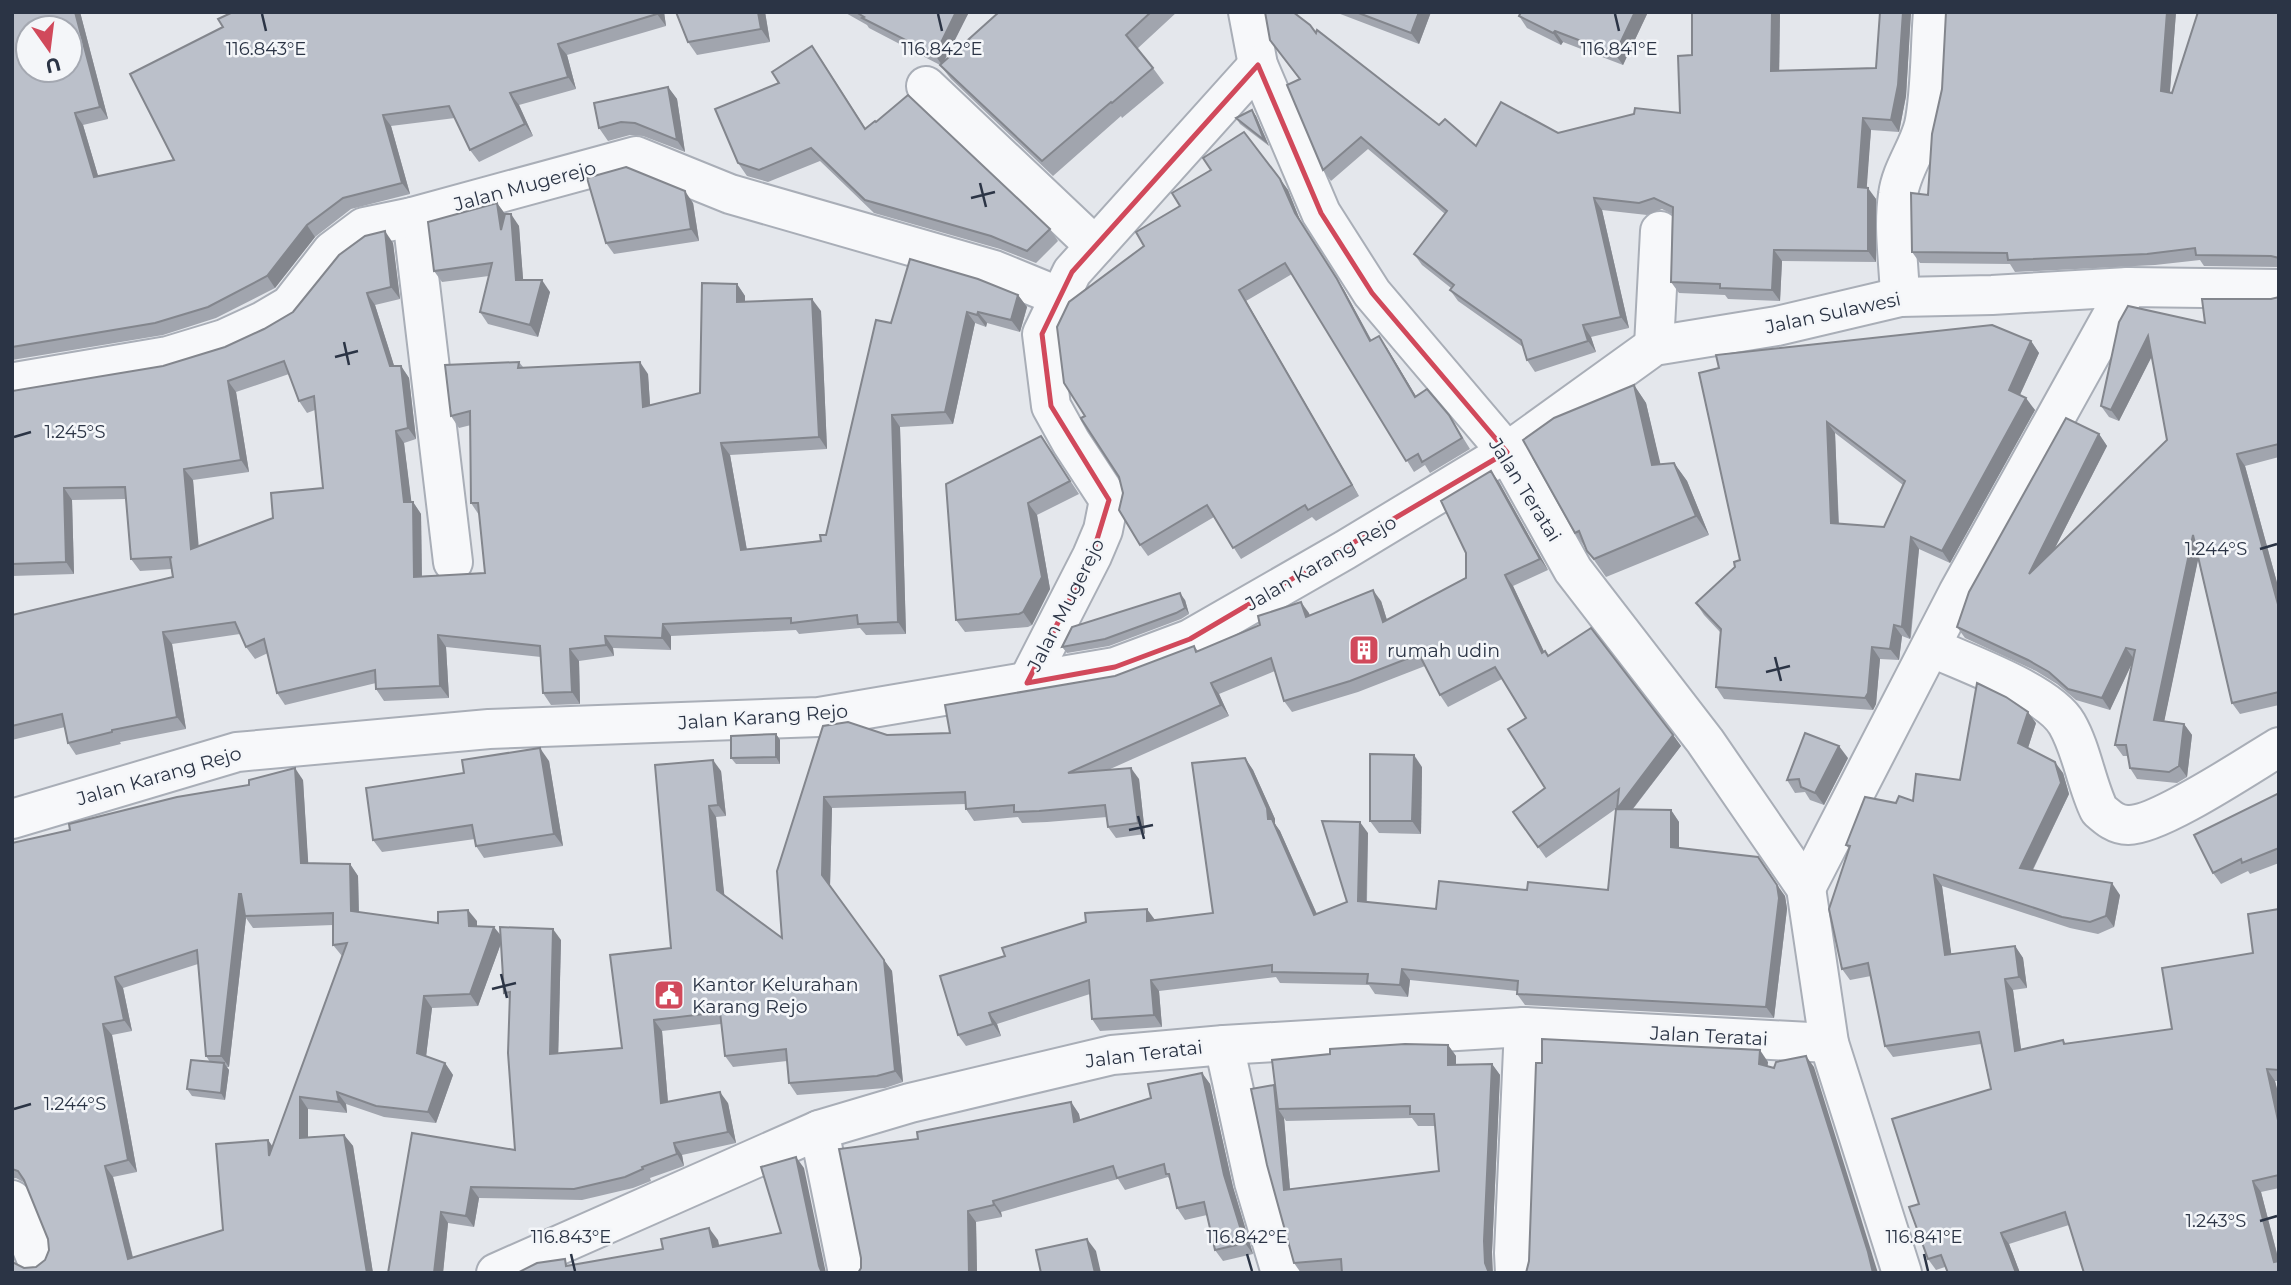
<svg xmlns="http://www.w3.org/2000/svg" width="2291" height="1285" font-family="Montserrat,sans-serif">
  <style>
    .lines { fill: none; stroke-linecap: round; stroke-linejoin: round }
    .minor-casing { stroke: #a9aeb7; stroke-width: 42 }
    .minor { stroke: #f7f8fa; stroke-width: 38 }
    .wall { fill: #a1a5ae; fill-rule: evenodd }
    .shaded-wall { fill: #83868d }
    .building { fill: #bbc0ca; stroke: #83868d; stroke-width: 2; fill-rule: evenodd }
    .marked { fill: none; stroke: #d1495b; stroke-width: 5; stroke-linejoin: round }
    .ticks { fill: none; stroke: #2b3445; stroke-width: 2.5 }
    .labels { text-anchor: middle; dominant-baseline: central; stroke-width: 5; stroke-linejoin: round; paint-order: stroke }
    .street-label { font-size: 19px; fill: #2b3445; stroke: #f4f6f9 }
    .poi-label { font-size: 19px; fill: #2b3445; stroke: #f4f6f9; text-anchor: start }
    .ticks-label { font-size: 18px; text-anchor: middle; fill: #2b3445; stroke: #f4f6f9; stroke-width: 5; stroke-linejoin: round; paint-order: stroke }
  </style>
  <rect width="100%" height="100%" fill="#e4e7ec"/>
  <g class="lines">
    <g class="minor-casing">
      <g id="minor">
        <path d="M1248,12l10,53 63,148 51,80 135,159 66,118 132,171 101,147 23,155 73,230"/>
        <path d="M926,86l169,160"/>
        <path d="M412,217l41,345"/>
        <path d="M1900,297c-1,-34 -7,-69 -2,-102 3,-25 20,-46 26,-70 7,-32 6,-79 9,-113"/>
        <path d="M1654,346l6,-115"/>
        <path d="M15,382l153,-26 56,-17 39,-18 27,-16 42,-54 32,-24 48,-10 224,-61 94,38 264,76 66,27"/>
        <path d="M1931,647c34,16 118,45 136,77 15,26 19,59 32,86 9,8 17,15 29,15 30,1 121,-60 151,-78"/>
        <path d="M1027,683l65,-127 11,-26 6,-30 -38,-58 -20,-36 -9,-72 30,-62 186,-207"/>
        <path d="M12,819l225,-67 252,-23 330,-12 296,-50 75,-28 155,-89 162,-98 147,-106 123,-20 123,-29 92,-2 136,-8 151,2"/>
        <path d="M1806,888l152,-295 170,-306"/>
        <path d="M1224,1045l30,137 27,91"/>
        <path d="M819,1130l29,143"/>
        <path d="M12,1200l24,58"/>
        <path d="M496,1273l323,-143 91,-27 202,-48 112,-10 300,-18 305,16"/>
        <path d="M1515,1273l-1,-20 10,-226"/>
      </g>
    </g>
    <use href="#minor" class="minor"/>
  </g>
  <g class="wall">
    <path d="M12,12h68l28,107 -25,6 15,51 76,-16 490,-148 2,14 -99,29 9,34 -57,16 14,31 -54,26 -9,-12 -15,-32 -64,8 19,68 -59,15 -36,28 -40,51 -59,30 -53,17 -151,25z"/>
    <path d="M765,12l5,30 -73,13 -9,-13z"/>
    <path d="M844,12h125l-25,50 55,-50h178l-40,37 16,19 11,15 -42,35 -1,-2 -68,60 -102,-97 -11,-14 -71,-37 -2,-3z"/>
    <path d="M1335,12h96l-12,32z"/>
    <path d="M1521,12h127l-25,53 -60,-23 -2,3 -34,-17 -8,-12z"/>
    <path d="M1780,12l-1,59 97,-3 4,-56h31l-5,84 -7,36 -28,-2 -5,58 10,11v63l-94,-1 -2,40 -52,-2 -3,-4 -46,-2 -8,-11 1,-68 -10,-5 -15,6 -45,-5 27,118 -38,9 5,15 -61,20 -8,-12 -4,-13 -65,-46 -8,-11 1,-2 -29,-23 -8,-11 31,-40 -77,-65 -37,32 -8,-11 -24,-91 -29,-39 46,-7 123,92 37,21 204,-33 12,-58z"/>
    <path d="M1946,12h230l-6,80 2,1 107,-81v255l-75,-1 -4,-6 -45,5 -140,7 -5,-8 -90,-1 -8,-11 16,-57 14,-106z"/>
    <path d="M821,59l45,70 184,100 8,12 -22,22 -36,-14 -126,-36 -54,-52 -52,21 -21,-6 -9,-13 41,-80z"/>
    <path d="M668,87l9,12 8,53 -42,-16 -13,-1 -22,6 -9,-13z"/>
    <path d="M1252,110l4,6 13,30 -29,-22 -4,-6z"/>
    <path d="M1280,179l8,11 14,35 42,65 28,51 15,7 29,48 33,19 21,34 -40,24 -5,-8 -11,7 -122,-198 -46,27 113,195 -43,25 -4,-4 -71,42 -27,-42 -66,39 -8,-11 -17,-52 -4,-16 -34,-61 59,-170 36,-40z"/>
    <path d="M497,203l8,11 14,12 4,54 27,12 -12,45 -50,-13 -8,-12 9,-36 -47,6 -8,-11z"/>
    <path d="M693,203l6,38 -85,13 -8,-11z"/>
    <path d="M393,243l7,56 -25,6 19,61h7l8,12 7,61 -12,4 7,59h2l8,12 1,62 63,-3 -6,-58 -8,-12v-78l-12,3 -8,-12 68,-54 4,5 125,7 2,31 50,-12 37,-109 8,12v6l76,9 6,138 -97,6 17,95 74,-9 5,-6 65,-212 127,-28 9,12 -7,25 -33,-9 -1,4 -11,-4 -22,101 -53,3 6,207 -40,1 -6,-7 -61,6 -3,-4 -125,6v14l-58,-2 1,8 -35,5 1,43 -29,1 -8,-12 -2,-36 -95,-10 3,51 -65,3 -8,-12v-6l-91,22 -8,-12 -9,-40 -13,6 -9,-12 -6,-13 -68,10 14,85 -66,13 1,2 -45,11 -8,-12 -3,-16 -53,13v-125l161,-38 -2,-8 -31,2 -9,-12 -5,-60 -54,1 2,74 -62,2v-185l151,-25 62,-19 39,-18 29,-17zM289,374l10,27 8,12 8,-3 8,78 -50,30 -75,29 -5,-67 56,-8 -13,-80z"/>
    <path d="M2279,297v160l-34,9 34,124v115l-39,9 -8,-11 -34,-144 -34,162 20,3 8,11 -5,42 -10,6 -40,-4 -7,-11 -2,-12h-5l-8,-11 17,-82 -22,47 -34,-10 -19,-16 -21,-13 -71,-33 -8,-11 142,-193 8,12 -52,102 112,-108 -15,-84 -33,65 -10,-4 -8,-11 18,-84 86,1z"/>
    <path d="M2031,341l8,12 -19,42 15,15 -85,153 -31,-14 -8,88 -1,2 -8,-3 -3,24 -19,-1 -4,45 -3,6 -149,-11 -8,-12 4,-55 -16,-17 -8,-12 39,-36 5,-7 -41,-187zM1835,433l68,52 -19,42 -45,-3z"/>
    <path d="M1634,385l12,18 14,61 14,-1 13,18 22,54 -103,42 -31,-44z"/>
    <path d="M1041,436l38,58 -42,21 13,74 -18,36 -4,2 -63,5 -9,-12z"/>
    <path d="M1499,482l49,88 -35,16 31,66 4,4 125,79 8,11 -48,63 38,1 8,12v25l106,49 2,13 -13,109 -249,-13 -8,-11v-3l-107,-11 -2,17 -33,-3 -6,-9 -89,-2 -4,-6 -117,14 3,36 -62,4 -8,-12 -2,-25 -93,30 4,12 -35,10 -8,-11 -18,-59 215,-55 58,-8 32,-155 8,12 22,49v5l5,7 37,83 30,-12 21,-69 -1,69 69,7 91,-19h81l9,-82 -71,50 -33,-46 32,-24 -19,-70 -24,-39 -54,28 -8,-12 -15,-29 -67,26 -66,20 -8,-11 -9,-30 -56,23 10,22 -121,54 31,9 6,55 -29,4 -8,-11 -1,-10 -60,5 -25,1 -4,-6 -44,4 -8,-12v-5l-134,4 -2,78 62,85 11,111 -18,6 -88,7 -8,-12 -2,-22 -54,6 -8,-11 -4,-32 -59,7 6,71 60,1 8,40 -54,12 2,11 -34,12 1,3 -18,7 -51,12 -103,-2 -5,29 -26,-4 -5,50 -31,-140 103,17 -5,-150 -6,-7 -3,-50 -23,63 -46,2 -6,48 19,7 8,12 -17,48 -52,-6 -38,-13 1,9 -39,-4v28l36,-2 9,11 20,127h-361l3,-10 9,5 12,-1 9,-7 4,-10 -1,-11 -23,-56 -9,-5 -4,1v-336l291,-63 5,84h42l8,12 1,36 79,11 39,-2v5l23,9 61,5 -3,113 64,-5 49,-100 -16,-183 66,6 5,45 -10,1 8,78 58,43 41,-212 64,9 63,-2 165,-57 79,-30 4,5 111,-38v2l72,-14 6,19 79,-42zM246,918l7,10 80,-3v20l9,11 -69,191 -5,-7 -45,90 -90,27 -20,-80 24,-5 -25,-137 20,-4 -9,-43 75,-24 8,92 4,6 -23,27 5,7 33,4 4,-30 -2,-3h2z"/>
    <path d="M1185,600l4,14 -8,5 -72,27 -42,7 -5,-6z"/>
    <path d="M2036,723l-8,25 35,25 6,21 -36,76 87,25 -6,32 -16,7 -28,-6 -128,-42 9,68 64,-8 8,12 4,30 -14,2 8,60 42,-10 3,4 106,-15 81,-76 26,-44v172h-4l4,16v91l-18,4 18,69 -210,-36 -60,19 11,29h-72l-3,-6 -9,3 -8,-11 -9,-55 72,-115 -10,-45 -88,13 -8,-11 -14,-70 -21,4 -8,-11 7,-120 -3,-4 50,-42 17,-2 47,-21z"/>
    <path d="M776,734l4,6v24h-44l-5,-6z"/>
    <path d="M1848,758l-24,47 -14,-5 -5,-8 -10,1 -8,-13z"/>
    <path d="M549,761l14,85 -79,12 -8,-12 -1,-7 -93,13 -9,-12z"/>
    <path d="M1422,767l-1,67 -42,-1 -9,-12z"/>
    <path d="M2279,793v70l-29,11 -2,-3 -27,13 -8,-11z"/>
    <path d="M1448,1045l8,11v9l36,-1 8,11 -8,177 -150,19 -24,2h-17l-7,-10 -19,-176zM1284,1118l2,3 126,-3 6,8h17l4,45 -149,18z"/>
    <path d="M1202,1073l8,11 23,103 20,67 -30,7 -8,-11 -8,-35 -22,5 -8,-12 -6,-26 -3,-5 -43,13 -7,-11 -117,33 1,5 -26,5 1,51h-119l60,-134 153,-37 8,12 1,7 71,-23z"/>
  </g>
  <g class="shaded-wall">
    <path d="M75,12h5l28,107 -8,-12z"/>
    <path d="M657,12h7l2,14 -9,-12z"/>
    <path d="M758,12h7l5,30 -9,-13z"/>
    <path d="M956,12h13l-27,53 -7,-10z"/>
    <path d="M1419,12h12l-12,32 -8,-11z"/>
    <path d="M1635,12h13l-25,53 -8,-11z"/>
    <path d="M1772,12h8l-1,70 -8,-11z"/>
    <path d="M1903,12h8l-5,84 -7,36 -8,-12z"/>
    <path d="M2167,12h9l-7,90 -8,-11z"/>
    <path d="M1555,31l8,11 -2,3 -8,-12z"/>
    <path d="M558,44l9,11 9,34 -8,-12z"/>
    <path d="M668,87l9,12 8,53 -8,-12z"/>
    <path d="M510,93l9,12 14,31 -8,-12z"/>
    <path d="M1252,110l4,6 13,30 -5,-6z"/>
    <path d="M75,113l8,12 19,64 -8,-12z"/>
    <path d="M383,115l8,11 19,68 -8,-11z"/>
    <path d="M1863,118l8,12 -5,68 -8,-11z"/>
    <path d="M1280,179l8,11 14,35 42,65 34,63 -8,-12 -75,-128z"/>
    <path d="M1868,188l8,11v63l-8,-11z"/>
    <path d="M685,191l8,12 6,38 -8,-12z"/>
    <path d="M1594,198l8,12 27,118 -8,-11z"/>
    <path d="M497,203l8,11 -4,16z"/>
    <path d="M511,214l8,12 5,65 -8,-11z"/>
    <path d="M307,225l8,12 -40,51 -8,-12z"/>
    <path d="M385,231l8,12 7,56 -9,-12z"/>
    <path d="M1774,250l8,11 -2,40 -8,-11z"/>
    <path d="M542,280l8,12 -12,45 -8,-12z"/>
    <path d="M737,284l8,12v18l-8,-12z"/>
    <path d="M1239,290l7,11 113,195 -7,-11z"/>
    <path d="M367,293l8,12 23,73 -8,-12z"/>
    <path d="M1018,295l9,12 -7,25 -9,-12z"/>
    <path d="M812,299l9,12 6,138 -8,-12z"/>
    <path d="M967,312l8,11 -22,101 -8,-12z"/>
    <path d="M978,312l9,11 -1,4 -9,-12z"/>
    <path d="M1583,325l8,12 5,15 -8,-11z"/>
    <path d="M1379,336l8,12 36,60 -8,-11z"/>
    <path d="M2148,336l8,12 -37,73 -8,-11z"/>
    <path d="M2031,341l8,12 -22,48 -8,-11z"/>
    <path d="M640,362l8,12 3,45 -8,-12z"/>
    <path d="M401,366l8,12 7,61 -8,-11z"/>
    <path d="M228,381l8,11 13,80 -8,-12z"/>
    <path d="M1634,385l12,18 19,80 -13,-18z"/>
    <path d="M2026,398l9,12 -85,153 -8,-12z"/>
    <path d="M892,415l8,12 6,207 -8,-12z"/>
    <path d="M1827,422l8,11 4,102 -8,-12z"/>
    <path d="M396,431l8,12 9,71 -9,-12z"/>
    <path d="M2099,434l8,12 -71,139 -7,-11z"/>
    <path d="M721,443l9,12 19,107 -8,-12z"/>
    <path d="M2237,454l8,12 34,124v18z"/>
    <path d="M1674,463l13,18 22,54 -13,-19z"/>
    <path d="M184,469l9,11 7,81 -9,-12z"/>
    <path d="M1491,471l8,11 49,88 -8,-11z"/>
    <path d="M64,488l8,12 2,74 -8,-12z"/>
    <path d="M413,502l8,12 1,75 -8,-12z"/>
    <path d="M1028,503l9,12 13,74 -18,36 -9,-13z"/>
    <path d="M2193,535l8,11 -39,186 -8,-12z"/>
    <path d="M1911,537l8,12 -9,90 -8,-12z"/>
    <path d="M1505,575l8,11 37,78 -8,-11z"/>
    <path d="M1373,590l8,11 10,32 -8,-11z"/>
    <path d="M1180,593l5,7 4,14 -4,-6z"/>
    <path d="M1301,602l8,11 5,15 -8,-11z"/>
    <path d="M663,624l8,12v14l-9,-12z"/>
    <path d="M1894,625l8,11 -3,24 -9,-11z"/>
    <path d="M163,632l9,12 14,85 -9,-12z"/>
    <path d="M438,635l8,12 3,51 -9,-12z"/>
    <path d="M605,636l8,12 1,8 -8,-11z"/>
    <path d="M1872,647l8,12 -4,45 -3,6 -8,-12z"/>
    <path d="M2126,648l8,11 -24,51 -8,-12z"/>
    <path d="M570,649l9,12 1,43 -8,-12z"/>
    <path d="M1211,683l8,11 10,22 -8,-11z"/>
    <path d="M2028,712l8,11 -10,31 -8,-11z"/>
    <path d="M2184,724l8,11 -5,42 -8,-11z"/>
    <path d="M776,734l4,6v24l-4,-7z"/>
    <path d="M1673,735l8,11 -57,74 -7,-11z"/>
    <path d="M1839,746l9,12 -24,47 -9,-12z"/>
    <path d="M540,748l9,13 14,85 -9,-12z"/>
    <path d="M1414,755l8,12 -1,67 -9,-13z"/>
    <path d="M1245,758l8,12 22,49v5l5,7 42,95 -8,-11 -46,-96z"/>
    <path d="M713,760l8,11 5,45 -8,-11z"/>
    <path d="M2055,762l8,11 6,21 -41,85 -8,-11z"/>
    <path d="M295,768l8,12 6,95 -8,-12z"/>
    <path d="M1131,768l8,11 6,55 -7,-11z"/>
    <path d="M824,797l8,11 -2,78 -8,-11z"/>
    <path d="M709,806l7,11 9,84 -8,-11z"/>
    <path d="M1671,810l8,12v36l-8,-11z"/>
    <path d="M1360,822l8,11 -2,79 -8,-11z"/>
    <path d="M1758,857l27,39 2,13 -13,109 -8,-11z"/>
    <path d="M350,864l8,12 1,47 -8,-12z"/>
    <path d="M1934,875l8,11 11,80 -8,-11z"/>
    <path d="M2112,883l8,12 -6,32 -8,-11z"/>
    <path d="M239,894l9,12 -3,10 1,2 -17,149 -8,-11z"/>
    <path d="M1147,909l8,11 -8,1z"/>
    <path d="M468,910l9,11v17l-8,-12z"/>
    <path d="M494,927l9,11 -25,68 -8,-12z"/>
    <path d="M553,929l8,11 -3,125 -8,-11z"/>
    <path d="M2015,946l8,12 4,30 -8,-11z"/>
    <path d="M884,960l8,11 11,111 -8,-11z"/>
    <path d="M1402,969l8,11 -2,17 -8,-12z"/>
    <path d="M115,977l8,11 9,43 -8,-11z"/>
    <path d="M2005,979l8,11 10,73 -8,-12z"/>
    <path d="M1151,980l8,11 3,36 -8,-12z"/>
    <path d="M424,996l8,12 -7,57 -8,-12z"/>
    <path d="M989,1013l8,11 4,12 -8,-12z"/>
    <path d="M654,1020l8,11 7,84 -8,-12z"/>
    <path d="M103,1024l9,11 25,137 -9,-12z"/>
    <path d="M1448,1045l8,11v20l-8,-11z"/>
    <path d="M1760,1050l8,12 -1,13 -8,-11z"/>
    <path d="M1806,1056l8,11 64,206h-5z"/>
    <path d="M224,1063l5,7 -4,30 -4,-7z"/>
    <path d="M445,1063l8,12 -17,48 -8,-11z"/>
    <path d="M1492,1064l8,11 -8,177 1,21h-4l-4,-10 -1,-22z"/>
    <path d="M2267,1069l8,12 4,16v28z"/>
    <path d="M1202,1073l8,11 23,103 20,67 -8,-11 -21,-68z"/>
    <path d="M1274,1085l8,11 -4,13 6,9 7,83 -7,-11z"/>
    <path d="M337,1092l9,12 1,9 -8,-11z"/>
    <path d="M720,1092l8,11 8,40 -8,-11z"/>
    <path d="M300,1097l8,12v41l-8,-12z"/>
    <path d="M1071,1102l8,12 4,20 -9,-12z"/>
    <path d="M344,1135l9,11 20,127h-6z"/>
    <path d="M268,1140l8,12 -7,4z"/>
    <path d="M674,1143l8,12 2,11 -7,-12z"/>
    <path d="M796,1157l8,11 22,105h-4l-3,-7z"/>
    <path d="M105,1166l8,11 23,94 -8,-12z"/>
    <path d="M2253,1181l8,11 18,70h-5z"/>
    <path d="M471,1187l8,11 -5,29 -8,-11z"/>
    <path d="M993,1201l8,11 1,5 -8,-12z"/>
    <path d="M968,1211l8,11 1,51h-8z"/>
    <path d="M441,1212l7,11 -5,50h-9z"/>
    <path d="M709,1228l9,12 4,18 -9,-11z"/>
    <path d="M2001,1233l8,11 11,29h-4z"/>
    <path d="M1087,1239l9,12 5,22h-6z"/>
  </g>
  <g class="building">
    <path d="M12,12h63l25,95 -25,6 19,64 80,-17 -44,-86 93,-47 -5,-8 15,-7h424v2l-99,30 10,33 -58,16 15,31 -55,26 -21,-44 -66,9 19,68 -59,15 -36,27 -40,51 -59,31 -53,16 -143,24zM28,28h42v42h-42z"/>
    <path d="M676,12h82l3,17 -73,13z"/>
    <path d="M856,12h100l-21,43 -73,-37 2,-1z"/>
    <path d="M999,12h152l-25,23 27,33 -41,35 -1,-1 -69,59 -102,-96z"/>
    <path d="M1265,12h28l17,13 6,8 1,-3 122,95 6,-6 31,27 25,-44 57,31 76,-19 1,-6 45,5 -2,-57 14,-1v-43h80l-1,59 105,-3 4,-56h23l-5,73 -7,35 -28,-2 -5,69 10,1v63l-94,-1 -2,40 -52,-2v-4l-49,-2 2,-75 -19,-9 -15,5 -45,-5 27,119 -38,8 5,16 -61,19 -6,-20 -71,-50 4,-5 -40,-31 33,-43 -86,-74 -38,33 -36,-85 13,-6 -30,-39z"/>
    <path d="M1356,12h63l-8,21z"/>
    <path d="M1521,12h114l-20,42 -60,-23 -2,2 -34,-17z"/>
    <path d="M1946,12h221l-6,79 11,2 26,-81h81v246l-8,-2 -75,-1 -1,-7 -48,6 -139,6 -1,-7 -95,-1 -1,-59 17,2 4,-61 10,-45z"/>
    <path d="M812,46l53,83 10,-8 1,1 32,-27 142,134 -23,22 -36,-15 -126,-36 -54,-52 -52,22 -21,-7 -23,-54 64,-26 -7,-11z"/>
    <path d="M668,87l9,53 -42,-17 -14,-1 -22,6 -5,-25z"/>
    <path d="M1252,110l12,30 -28,-22z"/>
    <path d="M1244,132l36,47 15,34 42,66 33,62 9,-5 36,61 12,-8 22,26 13,23 -40,24 -4,-8 -12,7 -121,-198 -46,27 113,195 -44,25 -3,-5 -72,43 -26,-43 -67,40 -21,-35 4,-17 -4,-16 -37,-57 -1,-2 4,-2 -21,-33 -7,-56 12,-25 75,-56 -8,-14 44,-26 -8,-13 39,-23 -8,-12z"/>
    <path d="M626,167l59,24 6,38 -85,14 -19,-65z"/>
    <path d="M497,203l4,27 4,-16h6l5,66h26l-12,45 -50,-13 12,-49 -58,8 -6,-49z"/>
    <path d="M385,231l6,56 -24,6 23,73h11l7,62 -12,3 8,71h9l1,75 71,-4 -7,-70h-7l-1,-92 -19,5 -6,-51 74,-3 -1,6 122,-6 3,45 57,-14 2,-110 35,1v18l75,-3 7,138 -98,6 20,107 80,-9 -1,-6h6l50,-215 15,3 19,-64 68,20 40,16 -7,25 -33,-8 -1,3 -10,-3 -22,100 -53,3 6,207 -40,2 -1,-9 -66,8v-5l-128,6 -1,14 -57,-2 1,9 -36,4 2,43 -29,1 -3,-47 -102,-11 2,51 -64,3 -1,-19 -98,23 -13,-54 -18,8 -11,-25 -72,10 14,85 -65,13v2l-44,11 -6,-29 -50,12v-111l161,-38 -3,-19 2,-1 -41,2 -6,-72 -61,1 2,74 -54,2v-173l151,-25 62,-19 39,-18 29,-17 46,-57 26,-19zM284,361l15,40 15,-5 9,92 -52,5 2,25 -82,31 -7,-80 57,-9 -13,-79z"/>
    <path d="M2279,297v147l-42,10 42,154v84l-47,11 -39,-168 -39,185 30,4 -5,42 -10,6 -39,-4 -4,-23h-11l20,-95 -9,-2 -24,50 -34,-9 -19,-17 -21,-12 -71,-33 12,-35 97,-174 33,16 -70,140 138,-134 -19,-104 -37,74 -10,-4 18,-84 9,-16 77,17 -3,-24h69z"/>
    <path d="M1992,325l39,16 -22,49 17,8 -84,153 -31,-14 -9,89v1l-8,-2 -4,24 -18,-2 -4,46 -3,5 -149,-11 5,-58 -25,-26 39,-36 -1,-5 6,-2 -41,-187 20,-5 -3,-13zM1827,422l78,59 -21,46 -53,-4z"/>
    <path d="M1634,385l18,80 22,-2 22,53 -102,43 -7,-8 -8,-20 -4,2 -52,-93 31,-22z"/>
    <path d="M1041,436l29,45 -42,22 14,74 -19,35 -4,2 -63,6 -10,-136z"/>
    <path d="M1491,471l49,88 -35,16 37,78 3,-2 3,5 43,-28 82,107 -56,74 2,-20 -81,58 -25,-35 32,-24 -37,-59 18,-11 -31,-51 -55,28 -21,-41 -69,27 -66,20 -13,-43 -60,25 10,22 -153,68 63,-5 7,55 -30,4 -3,-22 -66,6 -25,1v-7l-48,4 -1,-17 -141,5 -2,78 62,85 11,111 -18,5 -88,7 -3,-34 -61,7 -5,-44 -66,8 7,83 59,-11 8,40 -54,11 3,11 -35,13 1,2 -18,8 -51,12 -103,-2 -5,29 -25,-4 -7,61h-46l24,-140 103,17 -7,-97 2,-61 -6,1 -4,-66 53,2 -3,125 72,-6 -12,-93 61,-7 -16,-183 58,-5 5,45 -9,1 8,84 65,48 -5,-67 46,-145 25,-4 39,13 63,-2 -5,-28 170,-29 79,-30 2,6 64,-27 -2,-9 43,-14 5,15 67,-27 10,32 83,-44v-25l-25,-52z"/>
    <path d="M1180,593l5,15 -9,5 -71,26 -43,8 10,-20z"/>
    <path d="M1977,683l29,14 22,15 -10,31 37,19 6,21 -41,85 92,15 -6,33 -16,6 -28,-5 -128,-42 11,80 70,-9 4,31 -14,2 10,72 48,-11 1,4 108,-15 -10,-61 91,-15 -5,-39 31,-5v161l-12,-1 12,56v50l-26,6 21,81 5,-1v12h-195l-19,-61 -64,21 15,40h-68l-7,-18 -13,4 -19,-52 10,-3 -27,-85 99,-30 -12,-57 -94,14 -17,-83 -26,6 -13,-60 21,-63 -4,-1 19,-48 31,6 3,-7 14,5 3,-27 44,6z"/>
    <path d="M1805,733l34,13 -24,47 -14,-6 -2,-8 -12,1z"/>
    <path d="M776,734v23l-45,1v-22z"/>
    <path d="M540,748l14,86 -78,12 -4,-21 -99,15 -7,-52 98,-15 -2,-13z"/>
    <path d="M1370,754l44,1 -2,66h-42z"/>
    <path d="M1245,758l22,50 1,11h4l42,96 33,-13 -25,-81 38,1 -2,79 78,8 3,-28 88,9 1,-8 80,8 8,-81 55,1v37l87,10 19,28 2,13 -13,109 -249,-13 1,-13 -116,-12 -2,16 -33,-2 1,-9 -96,-2v-7l-121,15 3,35 -62,4 -3,-39 -100,33 4,11 -35,11 -18,-59 65,-20 -3,-8 84,-26 -1,-9 62,-4v12l66,-8 -21,-150z"/>
    <path d="M295,768l6,95 49,1 1,47 87,12v-11l30,-2 1,16 25,1 -24,67 -46,2 -7,57 28,10 -17,49 -52,-6 -39,-14 2,10 -39,-5v41l44,-3 23,138h-355v-12l2,2 10,5 12,-1 9,-7 4,-10 -1,-11 -24,-59 -6,-9 -6,-2v-326l58,-13 -1,-6 108,-27 72,-12v-5zM239,894h2l4,22 88,-3v32l14,-2 -78,213 -1,-16 -52,4 7,86 -95,29 -23,-93 23,-6 -25,-136 21,-4 -9,-43 82,-27 9,106h15z"/>
    <path d="M2279,793v55l-37,15 -1,-4 -28,14 -19,-38z"/>
    <path d="M1542,1039l218,11 -1,14 15,4 2,-6 30,-6 62,196 5,21h-347l3,-12 7,-198h6z"/>
    <path d="M1405,1044l43,1v20l44,-1 -8,177 1,22 4,10h-147l-1,-14 -47,4 -27,-98 -16,-76 23,-4 10,105 155,-19 -5,-57h-24v-8l-132,3 -6,-49 58,-6v-5z"/>
    <path d="M191,1060l33,3 -3,30 -34,-4z"/>
    <path d="M1202,1073l22,102 21,68 -30,7 -11,-48 -27,6 -8,-34h-3l-2,-10 -47,14 -4,-12 -120,35 1,4 -26,6 1,62h-111l3,-5v-10l-22,-109 79,-10 -1,-7 154,-30 3,20 77,-24 -3,-14z"/>
    <path d="M796,1157l23,109 3,7h-303v-1l18,-9 28,-4 1,7 97,-17 -2,-10 48,-11 4,19 68,-14 -20,-66z"/>
    <path d="M1087,1239l8,34h-54l-5,-23z"/>
  </g>
  <path class="marked" d="M1258,65l63,148 51,80 135,159 -317,187 -75,28 -88,16 65,-127 17,-56 -58,-94 -9,-72 30,-62z"/>
  <path class="ticks" d="M262,14l4,17M938,14l4,17M1615,14l4,17M980,183l6,24M971,198l24,-6M344,342l5,23M335,357l23,-6M14,437l17,-5M2260,549l17,-5M1775,657l6,24M1766,672l24,-6M1138,816l6,23M1129,830l24,-5M501,974l6,24M492,989l24,-6M14,1109l17,-5M2260,1221l17,-5M571,1254l4,17M1247,1254l5,17M1924,1254l4,17"/>
  <defs>
    <g id="building-square" transform="scale(1.575)"><rect x="-9" y="-9" width="18" height="18" rx="4" fill="#d1495b" stroke="#f4f6f9"/><path d="M-4-6H4V6H1V3H-1V6H-4ZM-2.5-4.3h1.7v1.8h-1.7ZM.8-4.3h1.7v1.8H.8ZM-2.5-1h1.7V.8h-1.7ZM.8-1h1.7V.8H.8Z" fill="#fff"/></g>
    <g id="civic-square" transform="scale(1.575)"><rect x="-9" y="-9" width="18" height="18" rx="4" fill="#d1495b" stroke="#f4f6f9"/><path d="M-.6-6.5H3V-4.5H.6V-3L4-1V1h2V6H-6V1h2V-1L-.6-3ZM-1.2 2.5V6h2.4V2.5Z" fill="#fff"/></g>
  </defs>
  <g fill-rule="evenodd">
    <use href="#building-square" x="1364" y="650"/>
    <use href="#civic-square" x="669" y="995"/>
  </g>
  <g class="labels">
    <g class="street-label">
      <text transform="translate(525 186) rotate(-15)">Jalan Mugerejo</text>
      <text transform="translate(1833 313) rotate(-12)">Jalan Sulawesi</text>
      <text transform="translate(1525 490) rotate(58)">Jalan Teratai</text>
      <text transform="translate(1321 563) rotate(-30)">Jalan Karang Rejo</text>
      <text transform="translate(1066 605) rotate(-63)">Jalan Mugerejo</text>
      <text transform="translate(763 717) rotate(-4)">Jalan Karang Rejo</text>
      <text transform="translate(159 776) rotate(-16)">Jalan Karang Rejo</text>
      <text transform="translate(1709 1036) rotate(3)">Jalan Teratai</text>
      <text transform="translate(1144 1054) rotate(-7)">Jalan Teratai</text>
    </g>
    <g class="poi-label">
      <text x="1387" y="650">rumah udin</text>
      <text x="692" y="984">Kantor Kelurahan<tspan x="692" dy="22">Karang Rejo</tspan></text>
    </g>
  </g>
  <g class="ticks-label">
    <text x="1619" y="55">116.841°E</text>
    <text x="266" y="55">116.843°E</text>
    <text x="942" y="55">116.842°E</text>
    <text x="75" y="438">1.245°S</text>
    <text x="2216" y="555">1.244°S</text>
    <text x="75" y="1110">1.244°S</text>
    <text x="2216" y="1227">1.243°S</text>
    <text x="571" y="1243">116.843°E</text>
    <text x="1247" y="1243">116.842°E</text>
    <text x="1924" y="1243">116.841°E</text>
  </g>
  <rect width="2291" height="1285" fill="none" stroke="#2b3445" stroke-width="28"/>
  <g transform="translate(49 49) rotate(166)"><circle r="33" fill="#f4f6f9" stroke="#a4a8b1" stroke-width="2"/>
  <path d="M0-5L12 26L0 18L-12 26Z" fill="#d1495b"/>
  <text y="-10" font-size="19" font-weight="bold" text-anchor="middle" fill="#2b3445">U</text>
  </g>
</svg>
